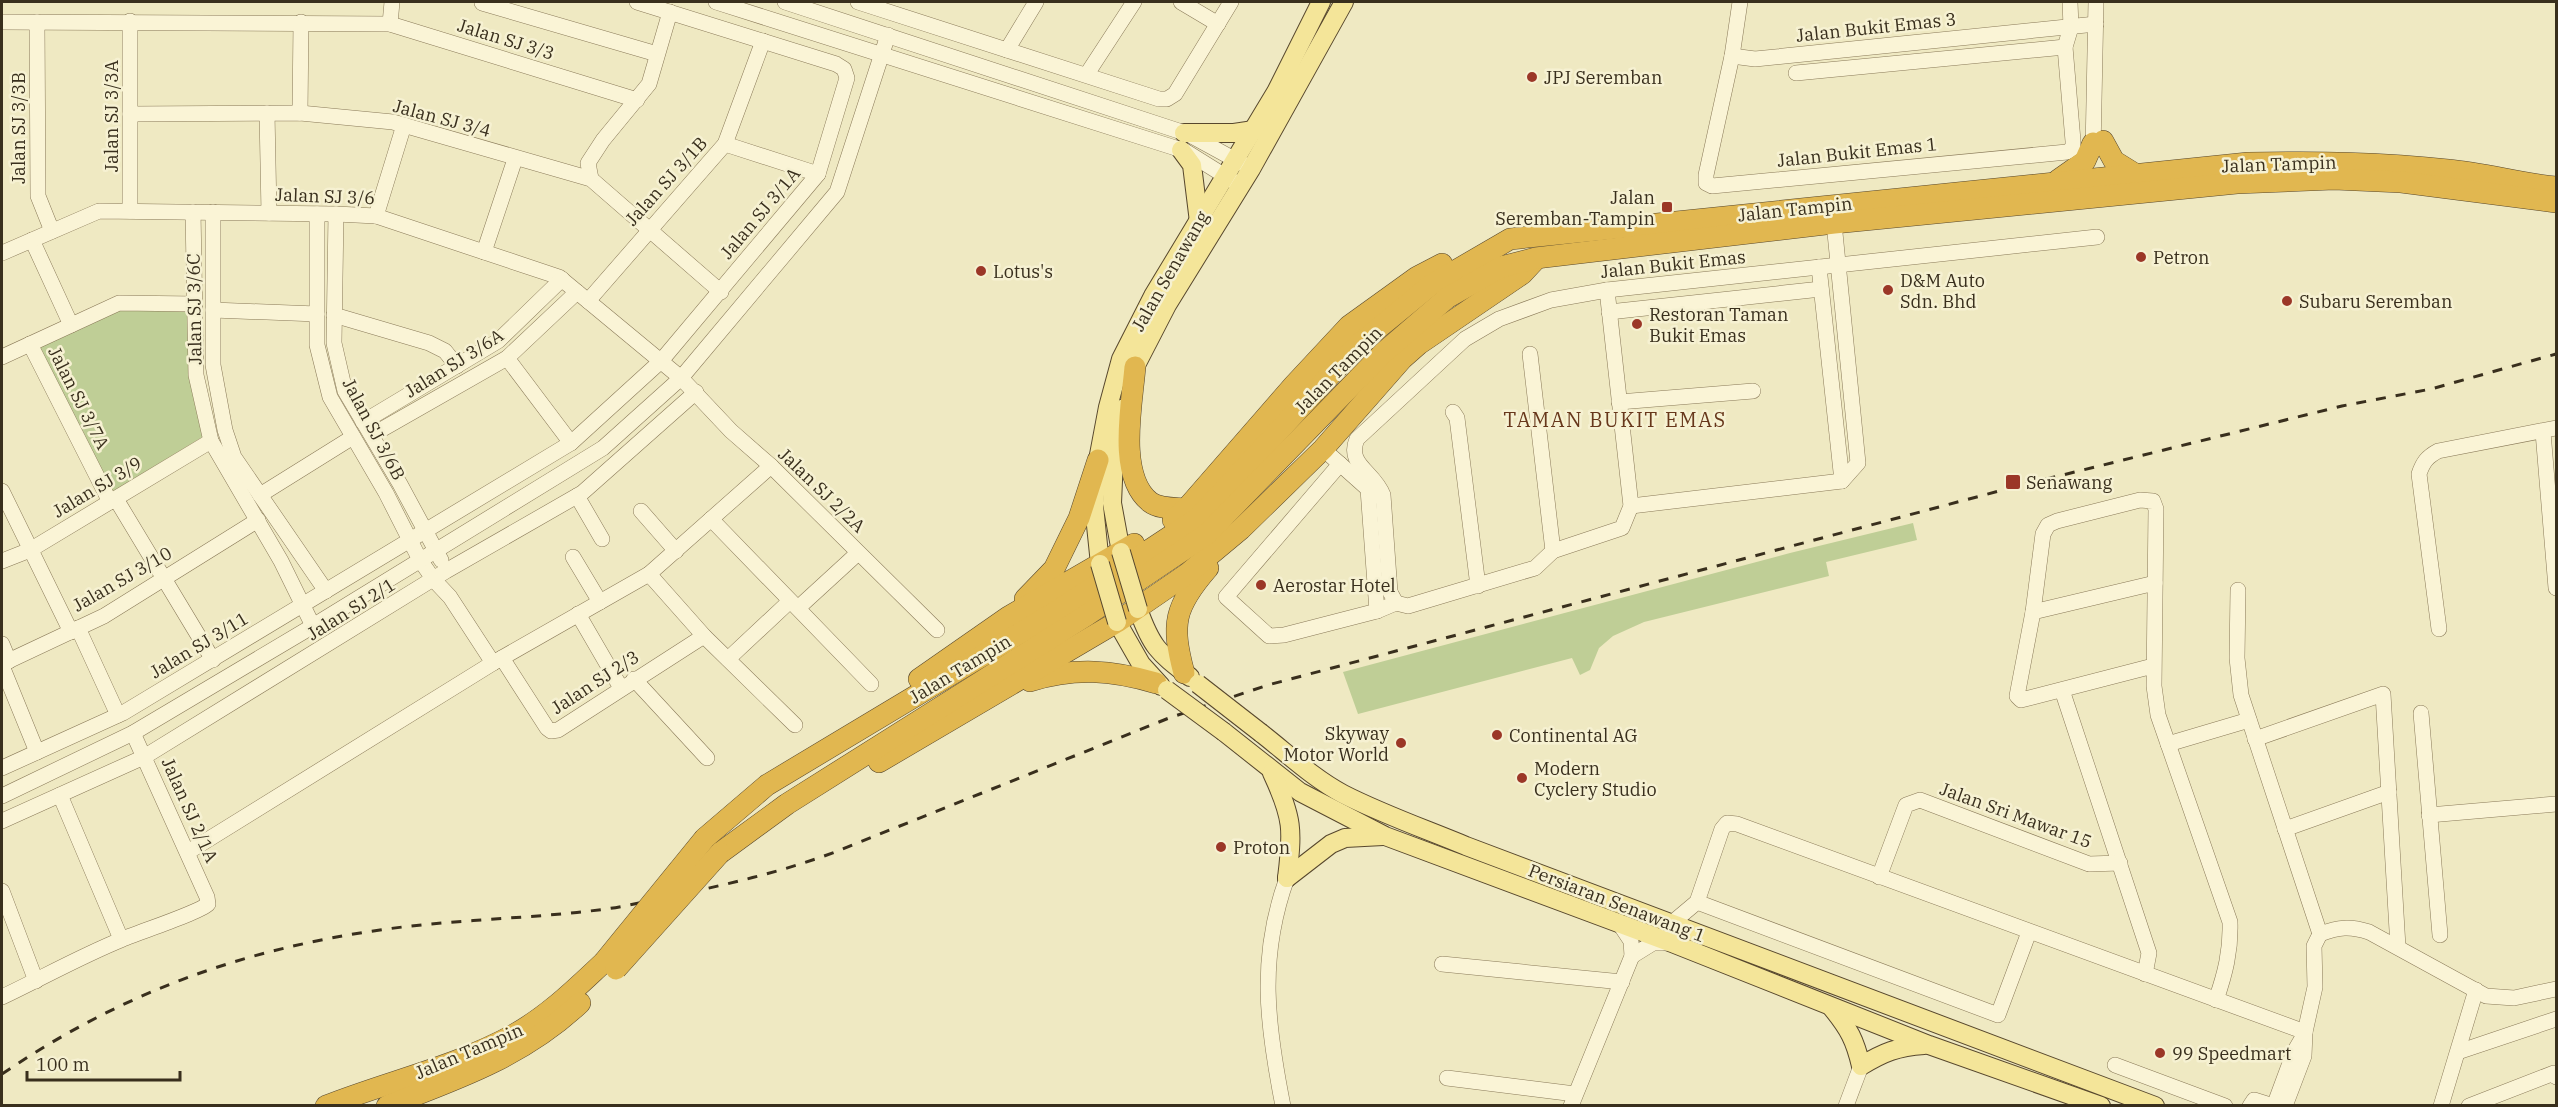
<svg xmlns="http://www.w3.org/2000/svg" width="2558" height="1107" font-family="'IBM Plex Serif',serif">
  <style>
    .green { fill: #bfce96 }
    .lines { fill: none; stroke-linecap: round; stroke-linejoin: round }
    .minor-casing { stroke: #8a7a59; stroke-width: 16 }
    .major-casing { stroke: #57472d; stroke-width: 20 }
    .highway-casing { stroke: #57472d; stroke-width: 22 }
    .minor { stroke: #faf4d6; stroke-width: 15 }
    .major { stroke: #f4e599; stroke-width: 18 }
    .highway { stroke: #e1b750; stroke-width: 21 }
    .rail { stroke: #392f1d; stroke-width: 3; stroke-dasharray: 10 10; stroke-linecap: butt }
    .major-bridge-casing { stroke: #57472d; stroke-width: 20; stroke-linecap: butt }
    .highway-bridge-casing { stroke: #57472d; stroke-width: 22; stroke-linecap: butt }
    .major-bridge { stroke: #f4e599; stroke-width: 18 }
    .highway-bridge { stroke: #e1b750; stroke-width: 21 }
    .poi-dot { fill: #9b3727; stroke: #f6f1d2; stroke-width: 2 }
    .labels { text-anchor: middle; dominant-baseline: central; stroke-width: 5; stroke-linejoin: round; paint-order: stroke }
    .street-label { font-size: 18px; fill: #392f1d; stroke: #f6f1d2 }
    .poi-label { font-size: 18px; fill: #392f1d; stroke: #f6f1d2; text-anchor: start }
    .neighbourhood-label { font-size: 20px; letter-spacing: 1.5px; fill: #67371b; stroke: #f6f1d2 }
  </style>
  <rect width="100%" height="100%" fill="#efe9c2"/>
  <g class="green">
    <path d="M191,308l13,128 -92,56 -74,-145 82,-38z"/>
    <path d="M1913,523l4,17 -91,22 3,14 -185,46 -31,14 -14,12 -9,22 -10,5 -8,-17 -214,56 -15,-42 447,-119z"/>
  </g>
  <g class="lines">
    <g class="minor-casing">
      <g id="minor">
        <path d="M716,2l469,149 48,30"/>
        <path d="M785,2l403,132 55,30"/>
        <path d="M858,2l301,97h8l8,-5 56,-92"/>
        <path d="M1181,2l37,22"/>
        <path d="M1740,2l-8,54 -26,119v8l6,3 355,-34 6,-4v-7l-8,-94 6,-20 -1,-25"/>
        <path d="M482,3l175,51"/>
        <path d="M2,22l388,2 247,76"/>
        <path d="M37,22l1,174 14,35"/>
        <path d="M390,24l2,-22"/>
        <path d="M1007,50l29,-48"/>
        <path d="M1732,56l23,3 341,-35"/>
        <path d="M1796,73l269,-26"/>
        <path d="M1087,74l47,-72"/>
        <path d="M267,113l2,100"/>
        <path d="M300,113l1,-91"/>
        <path d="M130,114l170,-1 93,9 198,57 130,113"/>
        <path d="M725,144l93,30"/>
        <path d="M2093,151l3,-149"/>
        <path d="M591,179l-3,-16 15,-23 46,-56 21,-72"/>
        <path d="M130,211v-190"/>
        <path d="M193,212l3,163 15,66 70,120 32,65"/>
        <path d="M213,212v153l12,65 9,27 92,134"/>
        <path d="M317,214v131l13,52 56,96 34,67 14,20 16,17 43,66"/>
        <path d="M336,214l-2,129 11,48 55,93 41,76"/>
        <path d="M376,216l28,-91"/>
        <path d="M32,240l39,85"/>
        <path d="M484,252l31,-93"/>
        <path d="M2,253l97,-42 237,3 40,2 183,61 122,101 50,53 40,35 166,164"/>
        <path d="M1819,267l23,214"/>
        <path d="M588,301l137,-157 38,-103"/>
        <path d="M213,310l104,4"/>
        <path d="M1609,312l212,-23"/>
        <path d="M334,315l95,28 16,8 12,15"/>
        <path d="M30,344l80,158"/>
        <path d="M1530,354l23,197"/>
        <path d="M2,357l117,-54 76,1"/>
        <path d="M507,358l64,85"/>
        <path d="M1619,402l134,-11"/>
        <path d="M1453,412l4,6 21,168"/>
        <path d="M363,422l135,-81 64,-62"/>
        <path d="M2543,432l13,156"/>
        <path d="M372,435l135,-77 70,-66"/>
        <path d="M1323,449l17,15 -114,133 43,39 15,-1 93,-24 19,-8 12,3 127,-38 18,-17 69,-23 9,-22 -24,-216"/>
        <path d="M1340,464l28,25 9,122"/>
        <path d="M2,491l69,141"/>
        <path d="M260,495l93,-58"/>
        <path d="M577,496l25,43"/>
        <path d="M116,499l97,161"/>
        <path d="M1631,506l211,-25 16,-18 -24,-240"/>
        <path d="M641,511l35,40"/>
        <path d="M711,519l160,165"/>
        <path d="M573,557l27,45"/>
        <path d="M2,561l28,-11 181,-109"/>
        <path d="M649,574l55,62 91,89"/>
        <path d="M2238,590l-1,68 4,37 79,239"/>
        <path d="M1396,603l-6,-11 -7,-97c-9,-24 -37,-30 -26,-56l108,-100 34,-20 52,-19 56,-10 490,-53"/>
        <path d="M798,608l60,-55"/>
        <path d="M2033,612l122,-29"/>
        <path d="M578,614l43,74"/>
        <path d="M78,628l40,87"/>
        <path d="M2439,629l-20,-155c4,-12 8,-17 19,-23l118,-23"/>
        <path d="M2,644l7,17"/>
        <path d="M502,658l45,70 4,3 7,-1 146,-94"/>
        <path d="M728,659l62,-58"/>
        <path d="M2,664l102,-48 154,-96"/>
        <path d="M2,666l35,86"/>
        <path d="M2153,666l-132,34 -4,-4 16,-84 10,-78 5,-9 9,-4 83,-21 13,1 3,8 -2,177 4,29 72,207c1,29 -5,52 -14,78"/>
        <path d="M634,679l73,79"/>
        <path d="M2062,690l87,263 -4,21"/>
        <path d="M2421,713l19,222"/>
        <path d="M2255,739l128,-45 15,253"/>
        <path d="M2168,744l81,-24"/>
        <path d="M2,768l121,-55 448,-270 90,-82 157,-187 29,-96 -3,-9 -8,-5 -199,-62"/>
        <path d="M60,795l61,144"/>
        <path d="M2,796l131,-63 180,-107 290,-178 78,-70 156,-186 51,-157"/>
        <path d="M2429,815l127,-11"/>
        <path d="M2,821l142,-64 302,-186 136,-78 114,-101"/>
        <path d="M2285,829l104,-37"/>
        <path d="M188,852l305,-189 156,-89 122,-108"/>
        <path d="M1879,877l27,-72 14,-5 169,64 31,-1"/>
        <path d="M2,891l34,90"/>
        <path d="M1697,902l301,113 31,-83"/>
        <path d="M1672,923l25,-21 25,-73 5,-6 10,1 568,208"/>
        <path d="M1632,956l21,-13h18"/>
        <path d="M1442,964l180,18"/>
        <path d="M2,997c40,-19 79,-41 121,-58 16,-7 75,-26 85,-35l-1,-7 -74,-164"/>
        <path d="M2458,1052l98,-33"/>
        <path d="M2115,1065l110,41"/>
        <path d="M1447,1078l128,16"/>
        <path d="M1283,1106c-16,-81 -25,-148 4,-228"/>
        <path d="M1571,1106l61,-150 -1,-15 -12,-18"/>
        <path d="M1846,1106l15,-40"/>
        <path d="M2250,1106l4,-6 19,6"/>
        <path d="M2274,1106l20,-54 10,-17"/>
        <path d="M2285,1106l19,-50 1,-24 10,-45 -1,-41 6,-12c19,-7 30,-8 49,-2l117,64 28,2 42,-9"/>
        <path d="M2441,1106l35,-116"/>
        <path d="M2469,1106l85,-33 2,4"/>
      </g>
    </g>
    <g class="major-casing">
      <g id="major">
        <path d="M1184,133h50l20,-3"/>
        <path d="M1181,150l11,15 7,57"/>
        <path d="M1132,379l3,-12 32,-62 84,-136 93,-167"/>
        <path d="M1121,552l-9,-49 2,-45 10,-50"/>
        <path d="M1100,564l-6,-58 4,-46 10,-53 13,-48 32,-63 123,-204 45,-90"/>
        <path d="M1138,609c14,39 20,43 52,68"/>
        <path d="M1117,622l24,42 20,22"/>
        <path d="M1224,732l76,60 85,44 287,107 257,102 172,61"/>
        <path d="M1261,733c27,21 52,45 82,61 39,20 82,35 123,52l689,260"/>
        <path d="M1272,773c21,45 21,57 15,105"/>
        <path d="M1287,878l44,-34 14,-6 38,-2"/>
        <path d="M1832,1008c17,21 23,32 29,58 23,-14 36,-19 63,-21"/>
      </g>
    </g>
    <g class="highway-casing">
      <g id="highway">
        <path d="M2103,141l11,20 21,13"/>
        <path d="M2058,180l27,-19 8,-18"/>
        <path d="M1135,367c-3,37 -18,109 15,135 9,7 25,6 36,7"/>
        <path d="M1173,520l13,-11 108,-124 55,-59 68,-49 25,-13"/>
        <path d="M1025,599l29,-30 25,-51 19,-58"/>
        <path d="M1184,673c-13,-49 -10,-66 24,-105"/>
        <path d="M919,679l89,-62 126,-73"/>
        <path d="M1030,681c45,-14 82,-11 126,2"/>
        <path d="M879,762l238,-140 70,-48 54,-45 82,-80 79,-90 17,-15 103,-70 14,-15"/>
        <path d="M705,838l62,-53 290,-174 141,-93 161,-174 72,-59 79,-46 738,-76c67,-1 133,-1 200,7 37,3 72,14 108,17"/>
        <path d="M720,853l67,-49 300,-189 120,-81 176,-181 64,-55 54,-31 35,-9 298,-35 403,-40 97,-4 67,3 155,20"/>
        <path d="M326,1106c60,-24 132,-40 189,-72 34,-19 61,-46 89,-72"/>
        <path d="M387,1106c71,-27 137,-50 193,-103"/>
      </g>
    </g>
    <use href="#minor" class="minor"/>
    <use href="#major" class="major"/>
    <use href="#highway" class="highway"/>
    <path class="rail" d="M2,1074c118,-80 237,-124 378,-144 75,-11 151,-11 226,-21 22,-3 45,-9 67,-13 55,-12 109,-24 162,-44l334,-134 99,-33 750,-199 324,-80 89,-17 125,-35"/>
    <g class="major-bridge-casing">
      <g id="major-bridge">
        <path d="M1121,552l17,57"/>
        <path d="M1100,564l17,58"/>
        <path d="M1198,684l63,49"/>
        <path d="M1167,690l57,42"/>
      </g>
    </g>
    <g class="highway-bridge-casing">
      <g id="highway-bridge">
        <path d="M604,962l101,-124"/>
        <path d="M616,969l104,-116"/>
      </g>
    </g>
    <use href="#major-bridge" class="major-bridge"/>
    <use href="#highway-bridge" class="highway-bridge"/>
  </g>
  <g class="poi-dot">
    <circle cx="1532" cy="77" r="6"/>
    <rect x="1661" y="201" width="12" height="12" rx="3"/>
    <circle cx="2141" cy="257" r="6"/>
    <circle cx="981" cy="271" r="6"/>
    <circle cx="1888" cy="290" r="6"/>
    <circle cx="2287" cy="301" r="6"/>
    <circle cx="1637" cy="324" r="6"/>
    <rect x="2005" y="474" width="16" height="16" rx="3"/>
    <circle cx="1261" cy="585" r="6"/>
    <circle cx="1497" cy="735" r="6"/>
    <circle cx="1401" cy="743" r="6"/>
    <circle cx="1522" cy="778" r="6"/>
    <circle cx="1221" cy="847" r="6"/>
    <circle cx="2160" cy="1053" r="6"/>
  </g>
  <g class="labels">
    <g class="street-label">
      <text transform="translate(1876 27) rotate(-6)">Jalan Bukit Emas 3</text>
      <text transform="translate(506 39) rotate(17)">Jalan SJ 3/3</text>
      <text transform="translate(111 116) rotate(-90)">Jalan SJ 3/3A</text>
      <text transform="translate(442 118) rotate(15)">Jalan SJ 3/4</text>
      <text transform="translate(18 128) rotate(-90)">Jalan SJ 3/3B</text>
      <text transform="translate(1857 152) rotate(-6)">Jalan Bukit Emas 1</text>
      <text transform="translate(2279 164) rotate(-2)">Jalan Tampin</text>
      <text transform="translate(666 181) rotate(-48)">Jalan SJ 3/1B</text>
      <text transform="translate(325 196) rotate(2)">Jalan SJ 3/6</text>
      <text transform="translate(1795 209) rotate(-6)">Jalan Tampin</text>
      <text transform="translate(760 213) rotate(-50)">Jalan SJ 3/1A</text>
      <text transform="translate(1673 264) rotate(-6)">Jalan Bukit Emas</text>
      <text transform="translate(1170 271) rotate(-60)">Jalan Senawang</text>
      <text transform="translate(194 309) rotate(-91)">Jalan SJ 3/6C</text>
      <text transform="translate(454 363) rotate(-32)">Jalan SJ 3/6A</text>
      <text transform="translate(1338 370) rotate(-45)">Jalan Tampin</text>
      <text transform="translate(79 398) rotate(63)">Jalan SJ 3/7A</text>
      <text transform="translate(374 429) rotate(62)">Jalan SJ 3/6B</text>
      <text transform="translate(97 487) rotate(-31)">Jalan SJ 3/9</text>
      <text transform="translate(822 490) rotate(44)">Jalan SJ 2/2A</text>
      <text transform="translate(122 579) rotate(-30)">Jalan SJ 3/10</text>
      <text transform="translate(351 609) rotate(-32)">Jalan SJ 2/1</text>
      <text transform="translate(199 645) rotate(-31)">Jalan SJ 3/11</text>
      <text transform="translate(960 669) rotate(-31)">Jalan Tampin</text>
      <text transform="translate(595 682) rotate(-33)">Jalan SJ 2/3</text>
      <text transform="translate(190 810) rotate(66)">Jalan SJ 2/1A</text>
      <text transform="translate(2016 815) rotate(20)">Jalan Sri Mawar 15</text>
      <text transform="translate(1617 903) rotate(21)">Persiaran Senawang 1</text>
      <text transform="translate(469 1051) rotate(-23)">Jalan Tampin</text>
    </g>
    <g class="poi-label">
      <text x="1544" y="77">JPJ Seremban</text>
      <text x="1655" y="197" text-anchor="end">Jalan<tspan x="1655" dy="21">Seremban-Tampin</tspan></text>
      <text x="2153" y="257">Petron</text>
      <text x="993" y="271">Lotus's</text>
      <text x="1900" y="280">D&amp;M Auto<tspan x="1900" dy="21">Sdn. Bhd</tspan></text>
      <text x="2299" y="301">Subaru Seremban</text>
      <text x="1649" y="314">Restoran Taman<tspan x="1649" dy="21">Bukit Emas</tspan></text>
      <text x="2026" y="482">Senawang</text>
      <text x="1273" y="585">Aerostar Hotel</text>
      <text x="1389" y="733" text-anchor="end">Skyway<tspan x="1389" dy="21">Motor World</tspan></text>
      <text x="1509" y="735">Continental AG</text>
      <text x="1534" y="768">Modern<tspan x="1534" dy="21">Cyclery Studio</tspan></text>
      <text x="1233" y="847">Proton</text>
      <text x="2172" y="1053">99 Speedmart</text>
    </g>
    <g class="neighbourhood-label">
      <text x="1615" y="419">TAMAN BUKIT EMAS</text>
    </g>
  </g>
  <rect width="2558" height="1107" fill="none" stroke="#392f1d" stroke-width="6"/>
  <path d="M27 1071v9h153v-9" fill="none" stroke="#392f1d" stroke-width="3"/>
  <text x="36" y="1071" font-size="18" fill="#392f1d" stroke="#f6f1d2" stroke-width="4.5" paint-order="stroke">100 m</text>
</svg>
